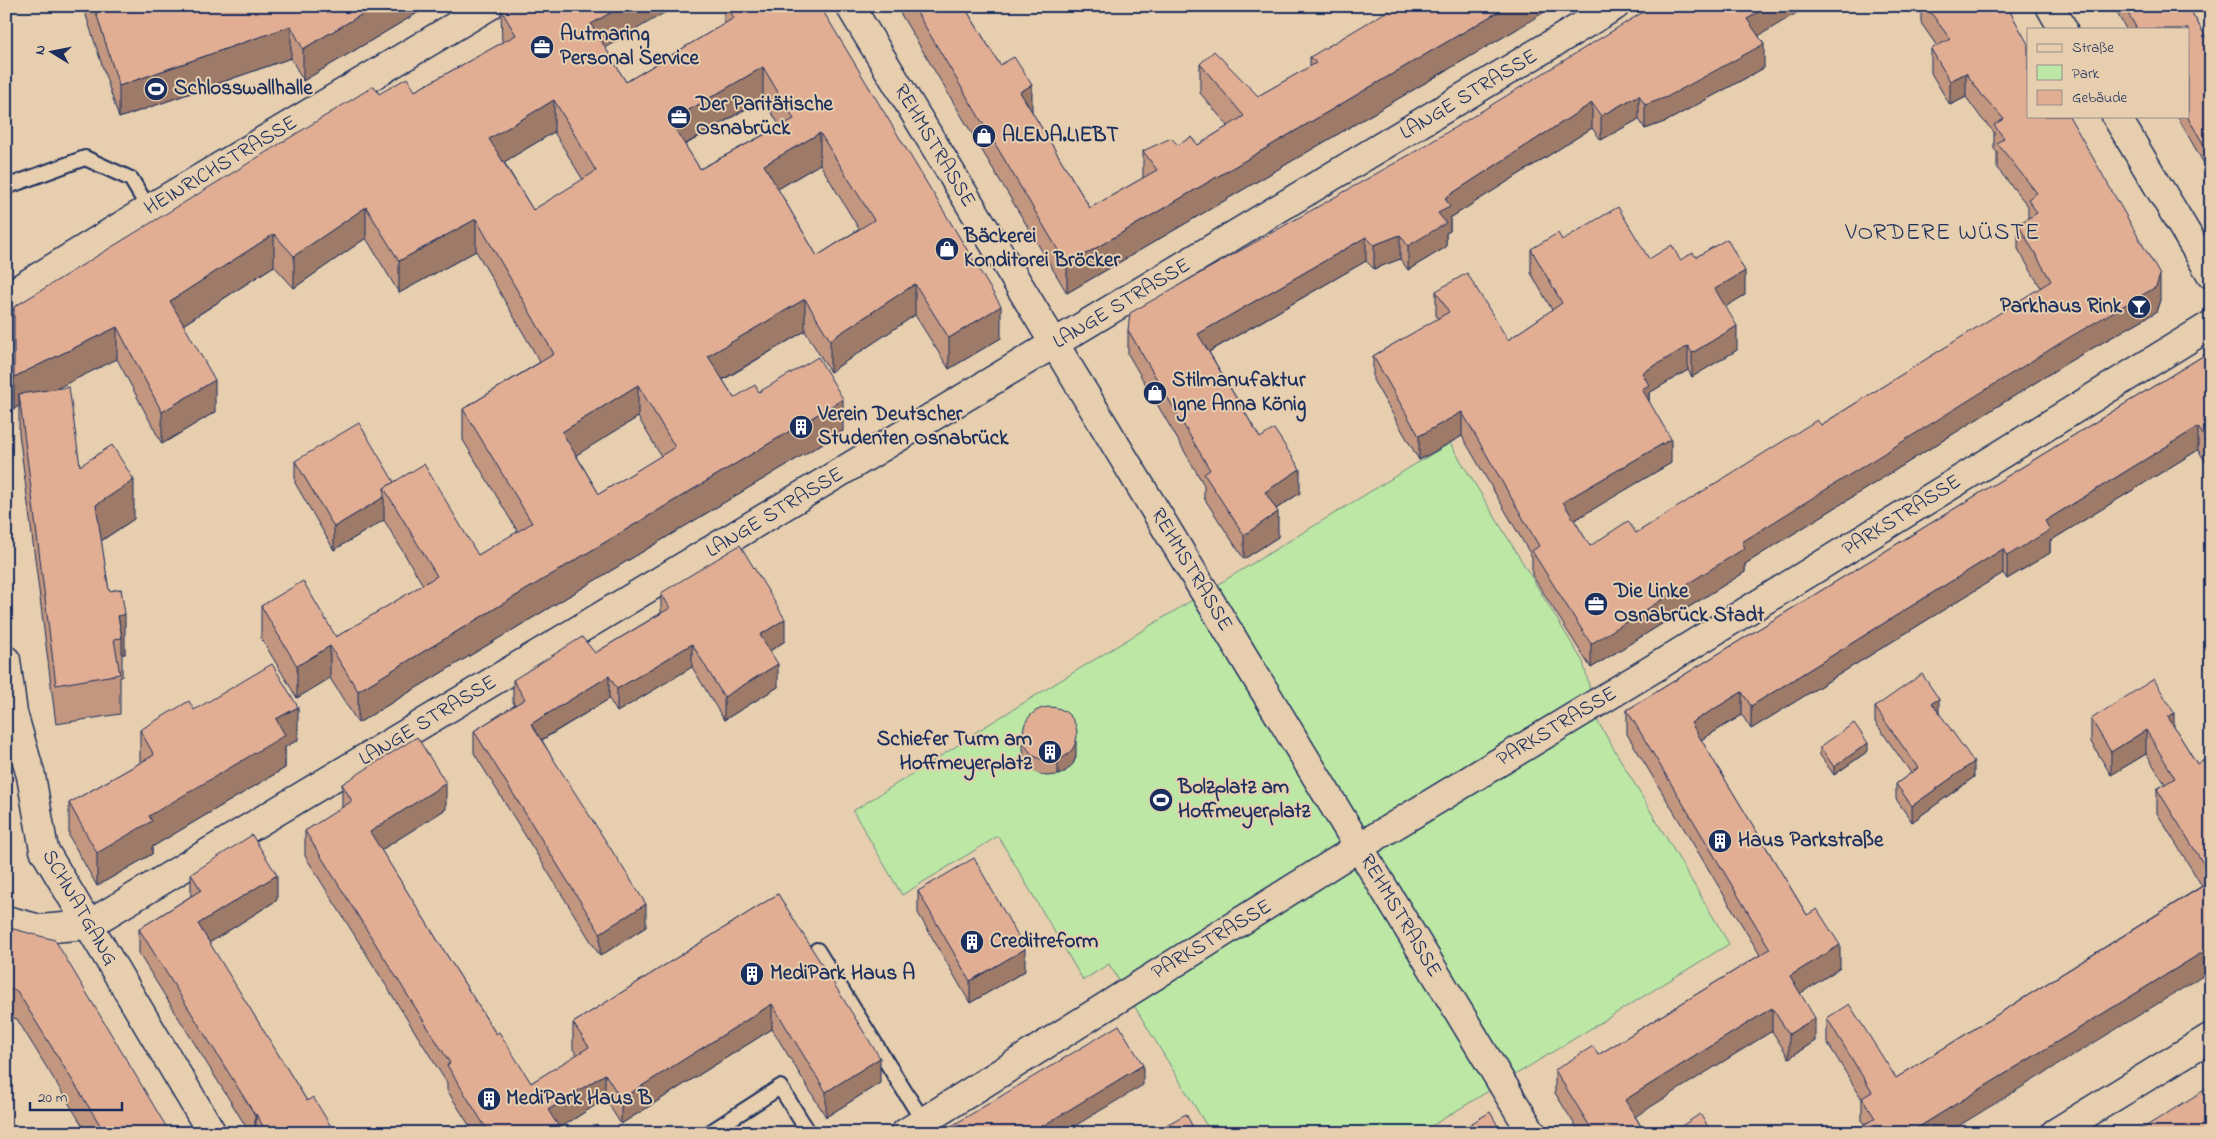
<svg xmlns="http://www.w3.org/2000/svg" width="2217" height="1139" font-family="'Indie Flower',sans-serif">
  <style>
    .green { fill: #bce7a4; stroke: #6c8b81 }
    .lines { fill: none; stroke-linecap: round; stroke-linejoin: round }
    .lane-casing { stroke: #1b2f5e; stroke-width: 18 }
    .street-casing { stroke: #1b2f5e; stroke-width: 31 }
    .lane { stroke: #e6ceae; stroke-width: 14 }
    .street { stroke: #e6ceae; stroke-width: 28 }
    .wall { fill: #c2967f; stroke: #1b2f5e; fill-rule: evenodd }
    .shaded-wall { fill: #9e7a68; stroke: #1b2f5e }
    .building { fill: #e1ae94; stroke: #1b2f5e; fill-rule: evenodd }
    .labels { text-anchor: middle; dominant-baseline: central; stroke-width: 4; stroke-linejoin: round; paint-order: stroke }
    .poi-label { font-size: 21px; font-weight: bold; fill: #1b2f5e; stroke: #e6ceae; text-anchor: start }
    .street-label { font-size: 21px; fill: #1b2f5e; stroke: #e6ceae }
    .quarter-label { font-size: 24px; letter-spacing: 1px; fill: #1b2f5e; stroke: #e6ceae }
  </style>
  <rect width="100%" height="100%" fill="#e6ceae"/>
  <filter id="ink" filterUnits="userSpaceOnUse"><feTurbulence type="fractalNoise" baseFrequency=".02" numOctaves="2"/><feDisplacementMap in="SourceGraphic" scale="10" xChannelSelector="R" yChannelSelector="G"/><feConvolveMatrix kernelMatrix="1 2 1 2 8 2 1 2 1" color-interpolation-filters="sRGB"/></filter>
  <g filter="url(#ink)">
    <path class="green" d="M1450,443l133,219 15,60 131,222 -309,189h-209l-102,-169 -26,16 -85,-144 -96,59 -49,-84 118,-74v-2z"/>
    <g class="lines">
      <g class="lane-casing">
        <g id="lane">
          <path d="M6,187l79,-29 46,21 18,30"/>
          <path d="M817,950l106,171"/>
          <path d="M709,1133l71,-46 29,46"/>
        </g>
      </g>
      <g class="street-casing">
        <g id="street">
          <path d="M850,6l682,1127"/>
          <path d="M2050,6l13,23"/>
          <path d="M2116,116l95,158"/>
          <path d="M6,297l143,-88 340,-203"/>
          <path d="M6,660l7,53 18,63 13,74 168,283"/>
          <path d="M6,920l34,9 48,-4 1527,-919"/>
          <path d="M905,1133l454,-286 297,-180 555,-342"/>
          <path d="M2055,1133l156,-96"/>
        </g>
      </g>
      <use href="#lane" class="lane"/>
      <use href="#street" class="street"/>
    </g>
    <g class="wall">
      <path d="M83,6h346l-126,75 -12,-23 -172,60z"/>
      <path d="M724,6h96l181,332 -52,31 -34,-54 -85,57 -25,-41 -82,49 11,18 25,-6 84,39 -485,292 -28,-45 -33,20 -36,-60v-32l75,31 87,-52 -39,-65 -50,30 -39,-67v-22l99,21 84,73 40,-23 -55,-92v-31l77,-47 -64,-111 -77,42 -33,-55 -72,50 -20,-22 -91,59 32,87 -53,32 -45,-85 -61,29 24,78 54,53 -33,22 8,50 12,-2 4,65h-3v23h-2v37l-64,10 -37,-291v-27l-5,3v-102l365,-213 36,-3 87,-48 -1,-33 104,38 21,34 98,-58zM763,99l17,27 -80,43 -15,-24zM554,132l29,48 -50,30 -29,-48zM820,164l39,65 -42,27 -39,-67zM638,417l23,39 -62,38 -23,-39z"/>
      <path d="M896,6h68l36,59 32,47 58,96 53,-30v-27l35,-6h20l30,-19 -28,-33v-29l58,32 52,-29v-10l207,-28 -450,264z"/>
      <path d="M1920,6h87l153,294 -4,12 -86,49 -325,203v8l-154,96 -59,-93v-18l-70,-121 -43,24 -46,-80v-24l65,-37 -2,-4v-24l72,49 44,-30 -21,-37v-24l31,-9 87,19 31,1 16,-3 49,38 -19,11 11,44 -45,27 -4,-7 -39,23v9l22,61 -97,57 16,26 46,-13 185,-108 220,-137 -23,-39v-25l10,-5v-13l-31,-38v-16l-3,-3v-17l-12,-13 -16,-22 -16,8 -19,-32v-24l6,-3 -16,-23v-15z"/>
      <path d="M2113,6h75l23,40v130l-34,-60h11v-87h-62z"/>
      <path d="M1759,36l5,32 -97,53 -22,8 -6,-10 -38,21 -9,-12 -142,90v13l-4,2v14l-38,23 -8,-11 -26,10 -8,-8 -157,91 51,86 40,55 -24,16 2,28 -34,22 -40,-61v-13l-76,-131v-24l290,-180z"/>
      <path d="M2211,351v119l-13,-20 -148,91v12l-43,26 -4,-6 -252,156 -9,-14 -41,25 106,175 33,53 -40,25 15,48 -26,17 -17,-27 -137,85 10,17h-65l-25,-40v-23l43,-15 162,-100 -133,-221v-24z"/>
      <path d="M661,593l124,48 -15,10 8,36 -54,33 -32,-53 -75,45 -8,-13 -67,41 104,187 -46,29 -126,-203v-22l41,-26 -2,-3v-22l82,-27 66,-40z"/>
      <path d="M1875,707l64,6 35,64 -62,45 -16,-23v-15l15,-11 -36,-51z"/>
      <path d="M194,710l104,30 -13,7v21l-133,79v7l-55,32 -28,-50v-33l71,-40v-33z"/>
      <path d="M2091,719l83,8 23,37 14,9v198l-347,153 -2,-3v-22l-35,-57v-24l69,60 306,-192 -45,-73v-24l8,-5 -19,-30 -35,21 -20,-33z"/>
      <path d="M1023,731l53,26 -3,7 -7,7 -8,4 -12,1 -9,-3 -7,-6 -6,-9 -1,-11z"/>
      <path d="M1820,747l48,4 -34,24 -14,-20z"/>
      <path d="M342,784l104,25 -65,41 115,184 35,49 46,-28 -4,-6v-26l205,-129 102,189 -54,34 -54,-88 -151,95 -16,-25 -45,29 3,5h-89l-27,-43v-7l-142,-227v-25l37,-23z"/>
      <path d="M191,874l86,26 -68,43 98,158 28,32h-85l-111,-179v-25l52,-33z"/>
      <path d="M918,891l107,80 -55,32 -52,-90z"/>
      <path d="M6,927l164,206h-83l-70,-114 -11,-3z"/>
    </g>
    <g class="shaded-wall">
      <path d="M376,6h53l-126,75v-32z"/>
      <path d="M622,6h54l-85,50v-32z"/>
      <path d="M1508,6h46l-37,23 -450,264v-28z"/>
      <path d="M1769,6h39l-61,37v-24z"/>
      <path d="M291,26v32l-172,60v-32z"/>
      <path d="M1764,44v24l-97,53 -22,8v-24z"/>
      <path d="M763,67v32l-93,54v-32z"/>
      <path d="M1966,73v24l-16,8v-24z"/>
      <path d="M1032,85v29l-12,-22z"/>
      <path d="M1639,95v24l-38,21v-24z"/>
      <path d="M554,100v32l-65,39v-32z"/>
      <path d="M1592,103v25l-142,90v13l-4,2v14l-38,23v-24l30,-33 7,-15z"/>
      <path d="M820,133v31l-56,33v-32z"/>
      <path d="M366,207v31l-72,50v-32z"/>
      <path d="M476,219v32l-77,42v-32z"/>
      <path d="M274,234v32l-104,67v-32z"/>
      <path d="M1400,235v24l-26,10v-24z"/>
      <path d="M1366,237v24l-168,97v-24z"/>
      <path d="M1745,271v24l-30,18v-24z"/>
      <path d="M2160,275v25l-4,12 -86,49 -325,203v8l-154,96v-24l151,-102z"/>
      <path d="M915,284v31l-85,57v-32z"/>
      <path d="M805,299v32l-97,57v-32z"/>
      <path d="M1001,306v32l-52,31v-31z"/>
      <path d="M1737,326v24l-45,27v-24z"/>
      <path d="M117,327v32l-96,47 -2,-12v12l-5,3v-32z"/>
      <path d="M1688,346v24l-39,23v16l-7,4v-40z"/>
      <path d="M215,380v32l-53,32v-32z"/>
      <path d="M638,385v32l-76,47v-32z"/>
      <path d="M843,399v32l-485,292v-32z"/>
      <path d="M1462,412v24l-43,24v-24z"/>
      <path d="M2198,427v23l-148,91v12l-43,26v-23l38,-35z"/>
      <path d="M1671,439v24l-108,64v-25z"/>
      <path d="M1300,469v24l-35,23v-24z"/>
      <path d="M134,480v39l-38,25v-39z"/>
      <path d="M384,497v23l-50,30v-23z"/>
      <path d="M1278,512v25l-34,22v-24z"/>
      <path d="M2003,549v24l-252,156v-23z"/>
      <path d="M125,614v40h-3v-16l-4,-22z"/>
      <path d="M785,619v22l-25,16v-22z"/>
      <path d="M692,644v23l-75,45v-23z"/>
      <path d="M330,646v32l-33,20v-32z"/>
      <path d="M778,664v23l-54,33v-23z"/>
      <path d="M609,676v23l-78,47v-22z"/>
      <path d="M1742,692v23l-51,31v-23z"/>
      <path d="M1939,699v15l-7,-11z"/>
      <path d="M298,707v33l-13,7v21l-133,79v7l-55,32v-33l52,-37 127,-97z"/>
      <path d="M2174,713v23l-6,-19z"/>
      <path d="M2146,730v24l-35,21v-23z"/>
      <path d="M1076,741v16l-3,7 -7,7 -8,4v-15z"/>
      <path d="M1868,743v8l-34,24v-8z"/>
      <path d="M1974,762v15l-62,45v-16z"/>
      <path d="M446,783v26l-76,48v-25z"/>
      <path d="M277,875v25l-79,50v-26z"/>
      <path d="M646,904v23l-46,29v-23z"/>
      <path d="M1840,945v23l-50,32v-24z"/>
      <path d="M2211,947v24l-264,162h-38z"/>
      <path d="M1025,949v22l-55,32v-22z"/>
      <path d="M772,1004v25l-151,95v-25z"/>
      <path d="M1772,1008v23l-147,92v-23z"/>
      <path d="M1815,1018v23l-26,17v-24z"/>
      <path d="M880,1058v25l-54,34v-25z"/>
      <path d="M1143,1065v20l-80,48h-32z"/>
      <path d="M605,1074v25l-53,34 -4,-23z"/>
      <path d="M256,1114v19h-1v-18z"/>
    </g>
    <g class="building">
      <path d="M94,6h282l-73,43 -12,-23 -172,60z"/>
      <path d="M508,6h114l-31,18 35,58 108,-64 -7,-12h93l181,300 -52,32 -34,-54 -85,56 -25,-41 -97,57 26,42 21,-13 4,7 59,-35 25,42 -485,292 -28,-45 -33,20 -36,-60 42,-25 33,56 101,-61 -53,-88 40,-24 54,91 54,-32 -69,-114 91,-55 -78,-135 -77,42 -33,-54 -72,49 -20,-22 -104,67 45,79 -53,32 -45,-85 -103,50v-70l360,-221 5,8 28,-16 8,13 101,-56 -15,-25zM763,67l31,52 -94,50 -30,-48zM554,100l42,71 -63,39 -44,-71zM820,133l54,87 -57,36 -53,-91zM638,385l37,62 -76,47 -37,-62z"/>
      <path d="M913,6h51l36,59 14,-8 18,28 -12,7 70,116 67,-38 -14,-19 28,-13 7,7 13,-8 7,8 46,-29 -44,-52 14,-13 44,45 58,-33 -6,-6 86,-51h112l-441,259z"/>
      <path d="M1653,6h116l-22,13 17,25 -97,53 -22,8 -6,-10 -38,21 -9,-13 -147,95 5,9 -12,6 8,10 -38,23 -8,-11 -26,10 -8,-8 -168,97 62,104 14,-9 26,40 -35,23 13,20 -34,23 -40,-61 6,-4 -82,-140 2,-17 288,-163z"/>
      <path d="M1926,6h81l21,38v72h41l91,159 -4,12 -86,50 -328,205 3,6 -154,96 -59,-93 7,-5 -77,-134 -43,24 -46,-80 76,-44 -13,-21 31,-18 41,67 54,-37 -31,-54 27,-16 4,7 56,-33 31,52 23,-14 8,15 13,-7 3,4 31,-18 18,32 -30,18 22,37 -45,27 -4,-7 -46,27 7,12 -7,4 29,50 -108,63 27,44 38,-25 8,12 181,-113 4,5 230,-144 -33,-57 19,-11 -9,-14 9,-6 -40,-50 7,-5 -10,-13 10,-6 -22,-24 -16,-22 -16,8 -19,-32 19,-10z"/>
      <path d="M2124,6h64l23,40v111l-24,-41h1v-87h-51z"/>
      <path d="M2211,351v96l-13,-20 -153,94 5,9 -43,26 -4,-7 -252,157 -9,-14 -51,31 116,192 10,-6 23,36 -50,31 25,42 -26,16 -17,-26 -147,92 20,33h-51l-39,-63 38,-24 5,9 172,-106 -143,-239z"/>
      <path d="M69,387l11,79 32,-21 22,35 -38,25 13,86 12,-2 4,25 -7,2 4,22 -8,1 6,35 -64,11 -37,-291z"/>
      <path d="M359,423l35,59 -10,6v9l-50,30 -39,-66z"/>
      <path d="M740,545l45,74 -25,16 18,29 -54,33 -32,-53 -75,45 -8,-13 -78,48 115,180 -46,29 -126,-202 51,-32 -12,-19 69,-43 13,16 75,-45 -9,-15z"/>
      <path d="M272,664l26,43 -22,12 9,16 -136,81 3,5 -55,32 -28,-50 85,-48 -14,-25 49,-29 5,9z"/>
      <path d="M1922,674l17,25 -7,4 42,59 -62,44 -16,-22 22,-16 -43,-61z"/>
      <path d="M2154,679l20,34 -6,4 29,47 6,-4 8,13v103l-54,-87 18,-11 -29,-48 -35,22 -20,-33z"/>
      <circle cx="1050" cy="734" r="27"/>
      <path d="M1854,723l14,20 -34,24 -14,-20z"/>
      <path d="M417,737l29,46 -76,49 126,202 3,-2 32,51 58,-36 -16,-24 205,-129 102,164 -54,34 -54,-88 -151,95 -16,-25 -57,36 15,23h-74l-42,-68 3,-2 -145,-232 47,-30 -10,-17z"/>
      <path d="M252,835l25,40 -79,49 109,177 6,-4 22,36h-68l-11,-19 -1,1 -116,-186 62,-39 -10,-16z"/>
      <path d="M974,858l51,91 -55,32 -52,-90z"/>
      <path d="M2211,881v66l-302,186h-58l24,-15 -13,-20 10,-6 -45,-74 22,-14 47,74z"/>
      <path d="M6,927l49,13 115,193h-65l-88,-142 -11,-3z"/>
      <path d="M1119,1025l24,40 -112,68h-91z"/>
      <path d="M2211,1086v47h-76z"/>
      <path d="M1490,1112l12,21h-46z"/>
      <path d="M1186,1114l10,19h-44z"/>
      <path d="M1700,1114l12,19h-41z"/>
    </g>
  </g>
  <defs>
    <g id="office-disc" transform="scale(1.25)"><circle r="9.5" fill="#1b2f5e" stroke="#e6ceae"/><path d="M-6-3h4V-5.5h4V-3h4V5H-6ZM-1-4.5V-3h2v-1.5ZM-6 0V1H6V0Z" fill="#fff"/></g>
    <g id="stadium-disc" transform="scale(1.25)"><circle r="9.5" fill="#1b2f5e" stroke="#e6ceae"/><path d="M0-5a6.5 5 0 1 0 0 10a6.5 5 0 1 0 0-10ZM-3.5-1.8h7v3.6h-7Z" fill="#fff"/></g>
    <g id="shop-disc" transform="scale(1.25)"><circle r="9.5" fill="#1b2f5e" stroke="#e6ceae"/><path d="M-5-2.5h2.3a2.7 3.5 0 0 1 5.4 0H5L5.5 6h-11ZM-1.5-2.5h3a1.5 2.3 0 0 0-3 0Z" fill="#fff"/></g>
    <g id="bar-disc" transform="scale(1.25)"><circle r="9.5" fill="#1b2f5e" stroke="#e6ceae"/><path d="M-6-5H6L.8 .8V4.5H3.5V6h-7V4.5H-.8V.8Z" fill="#fff"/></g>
    <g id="building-disc" transform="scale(1.25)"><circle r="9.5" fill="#1b2f5e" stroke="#e6ceae"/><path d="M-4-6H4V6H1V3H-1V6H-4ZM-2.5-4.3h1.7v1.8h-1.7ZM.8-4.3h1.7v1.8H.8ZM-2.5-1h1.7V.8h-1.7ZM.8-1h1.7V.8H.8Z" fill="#fff"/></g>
  </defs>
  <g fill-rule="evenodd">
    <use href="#office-disc" x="542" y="47"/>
    <use href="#stadium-disc" x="156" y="89"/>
    <use href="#office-disc" x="679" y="117"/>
    <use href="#shop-disc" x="984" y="136"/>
    <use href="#shop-disc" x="947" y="249"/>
    <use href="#bar-disc" x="2139" y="307"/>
    <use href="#shop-disc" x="1155" y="393"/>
    <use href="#building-disc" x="801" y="427"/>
    <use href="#office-disc" x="1596" y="604"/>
    <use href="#building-disc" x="1050" y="752"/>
    <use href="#stadium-disc" x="1161" y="800"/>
    <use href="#building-disc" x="1720" y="841"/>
    <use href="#building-disc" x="972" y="942"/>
    <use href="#building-disc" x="752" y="974"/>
    <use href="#building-disc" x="489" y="1099"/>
  </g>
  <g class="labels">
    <g class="poi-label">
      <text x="560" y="35">Autmaring<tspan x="560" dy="24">Personal Service</tspan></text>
      <text x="174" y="89">Schlosswallhalle</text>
      <text x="696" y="105">Der Paritätische<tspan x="696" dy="24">Osnabrück</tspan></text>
      <text x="1002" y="136">ALENA.LIEBT</text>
      <text x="964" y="237">Bäckerei<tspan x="964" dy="24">Konditorei Bröcker</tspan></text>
      <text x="2122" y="307" text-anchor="end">Parkhaus Rink</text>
      <text x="1172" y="381">Stilmanufaktur<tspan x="1172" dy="24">Igne Anna König</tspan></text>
      <text x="818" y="415">Verein Deutscher<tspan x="818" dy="24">Studenten Osnabrück</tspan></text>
      <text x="1614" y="592">Die Linke<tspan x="1614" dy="24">Osnabrück Stadt</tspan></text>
      <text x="1032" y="740" text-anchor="end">Schiefer Turm am<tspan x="1032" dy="24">Hoffmeyerplatz</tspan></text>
      <text x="1178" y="788">Bolzplatz am<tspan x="1178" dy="24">Hoffmeyerplatz</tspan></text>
      <text x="1738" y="841">Haus Parkstraße</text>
      <text x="990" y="942">Creditreform</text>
      <text x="770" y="974">MediPark Haus A</text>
      <text x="506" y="1099">MediPark Haus B</text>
    </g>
    <g class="street-label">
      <text transform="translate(1469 95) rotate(-31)">LANGE STRASSE</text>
      <text transform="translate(934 146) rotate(59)">REHMSTRASSE</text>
      <text transform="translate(221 166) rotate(-31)">HEINRICHSTRASSE</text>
      <text transform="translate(1122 304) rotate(-31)">LANGE STRASSE</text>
      <text transform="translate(775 513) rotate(-31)">LANGE STRASSE</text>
      <text transform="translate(1902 516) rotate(-32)">PARKSTRASSE</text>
      <text transform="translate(1191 570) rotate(59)">REHMSTRASSE</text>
      <text transform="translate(428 721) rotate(-31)">LANGE STRASSE</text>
      <text transform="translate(1557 727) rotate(-31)">PARKSTRASSE</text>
      <text transform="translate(79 908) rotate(60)">SCHNATGANG</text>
      <text transform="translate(1400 916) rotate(59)">REHMSTRASSE</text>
      <text transform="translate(1212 940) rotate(-31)">PARKSTRASSE</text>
    </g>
    <g class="quarter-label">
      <text x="1943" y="233">VORDERE WÜSTE</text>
    </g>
  </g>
  <rect width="2217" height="1139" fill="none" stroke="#e6ceae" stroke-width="25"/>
  <rect x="12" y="12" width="2192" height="1114" fill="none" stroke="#1b2f5e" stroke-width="2" filter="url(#ink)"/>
  <rect x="2027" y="28" width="162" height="90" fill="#e6ceae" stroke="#958e8e"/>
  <rect x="2037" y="44" width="25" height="8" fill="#e6ceae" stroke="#958e8e"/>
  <text x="2072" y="52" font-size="15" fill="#1b2f5e">Straße</text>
  <rect x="2037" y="65" width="25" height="15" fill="#bce7a4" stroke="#958e8e"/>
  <text x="2072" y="78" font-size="15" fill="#1b2f5e">Park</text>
  <rect x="2037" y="90" width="25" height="15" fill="#e1ae94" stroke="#958e8e"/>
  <text x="2072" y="102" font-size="15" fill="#1b2f5e">Gebäude</text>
  <g transform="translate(52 52) rotate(280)" stroke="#e6ceae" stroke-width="4" paint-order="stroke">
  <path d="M0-4L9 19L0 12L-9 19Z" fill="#1b2f5e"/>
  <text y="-8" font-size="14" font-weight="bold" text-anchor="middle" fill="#1b2f5e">N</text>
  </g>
  <path d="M30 1102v8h92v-8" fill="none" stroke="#1b2f5e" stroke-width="2.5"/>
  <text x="38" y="1102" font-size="15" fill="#1b2f5e" stroke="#e6ceae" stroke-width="4" paint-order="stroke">20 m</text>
</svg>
